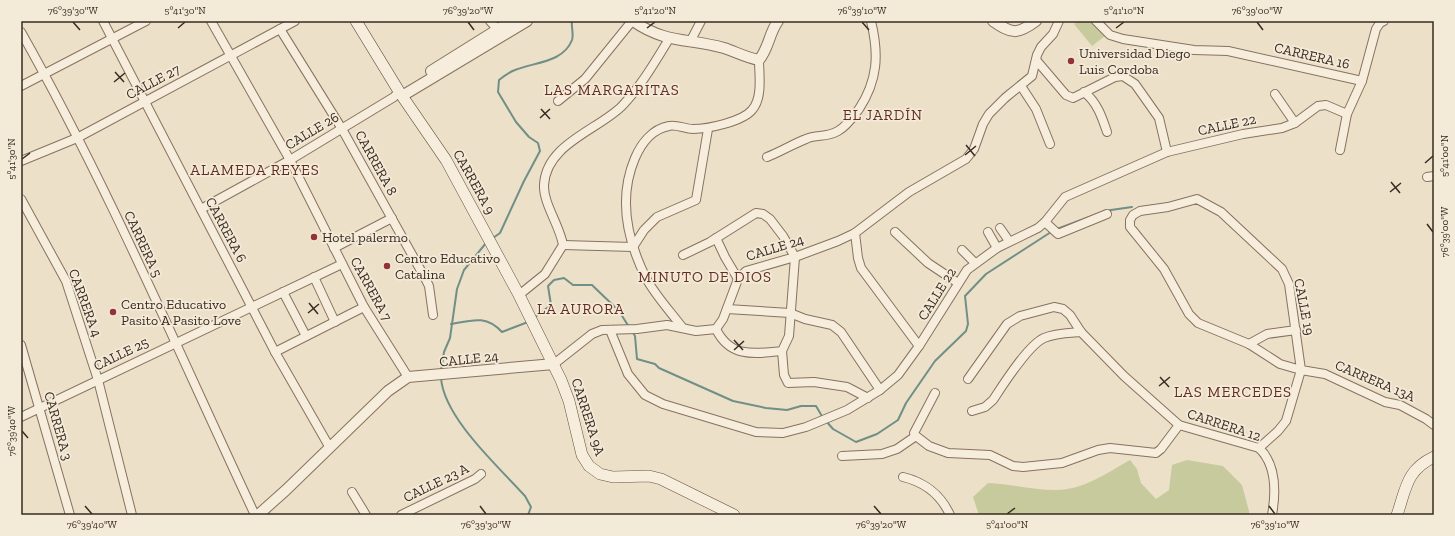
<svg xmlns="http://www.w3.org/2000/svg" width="1455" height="536" font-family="'Zilla Slab',serif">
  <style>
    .green { fill: #c7ca9d }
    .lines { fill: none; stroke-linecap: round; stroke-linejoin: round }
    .stream { stroke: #708f86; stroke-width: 2 }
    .minor-casing { stroke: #87725f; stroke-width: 10 }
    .tertiary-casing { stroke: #87725f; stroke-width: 12 }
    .secondary-casing { stroke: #695342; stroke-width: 12 }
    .minor { stroke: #f7eddc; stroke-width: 8 }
    .tertiary { stroke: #f7eddc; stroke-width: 10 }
    .secondary { stroke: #f7eddc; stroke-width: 11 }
    .ticks { fill: none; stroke: #392b21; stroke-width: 1.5 }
    .poi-dot { fill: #933238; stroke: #f4ead8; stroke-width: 1.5 }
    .labels { text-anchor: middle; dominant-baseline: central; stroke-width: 3.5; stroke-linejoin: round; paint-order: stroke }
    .poi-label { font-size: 14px; fill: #392b21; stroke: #f4ead8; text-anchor: start }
    .street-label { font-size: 14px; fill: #392b21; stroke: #f4ead8 }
    .neighbourhood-label { font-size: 15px; letter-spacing: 1px; fill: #632d23; stroke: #f4ead8 }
    .neatline { fill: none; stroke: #392b21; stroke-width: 1.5 }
    .ticks-label { font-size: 10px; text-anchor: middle; fill: #392b21 }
  </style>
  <rect width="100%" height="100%" fill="#ece0c9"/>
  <g class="green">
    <path d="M1078,21h14l13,15 -13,10 -18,-22z"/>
    <path d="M1130,460l7,9 4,14 15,16 13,-9 3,-25 15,-5 36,6 19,19 7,26v4h-270l-6,-18 15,-14c23,1 45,7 68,7 27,0 51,-17 74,-30z"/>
  </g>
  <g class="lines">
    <g class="stream">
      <path d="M1104,211l28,-4"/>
      <path d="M1057,229l43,-16"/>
      <path d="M493,238l7,-5 24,-52 16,-30 -2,-8 -9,-6 -13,-15 -18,-30 1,-12c5,-4 10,-8 16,-10 19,-8 48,-7 57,-30 2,-6 -1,-13 0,-19"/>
      <path d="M535,317l16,-12 -3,-19 6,-6 10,-2 9,7h19l27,26 10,16"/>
      <path d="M451,324c22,-4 35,-9 51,8l26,-10"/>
      <path d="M632,331l3,5 2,23 18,5 4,4 74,33 33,7 21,2 14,-4h15l7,12"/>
      <path d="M441,371l3,-19 6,-14 7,-49 7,-19 22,-27"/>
      <path d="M441,378c3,40 57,88 84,118l6,11 -3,8"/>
      <path d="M826,421l7,8 23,13 21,-8 21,-14 8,-17 29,-42 31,-30 2,-7 -3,-28 21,-22 65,-42"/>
    </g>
    <g class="minor-casing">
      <g id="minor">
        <path d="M103,21l172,331 55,96"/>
        <path d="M211,21l79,139 74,147 44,70"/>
        <path d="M490,21l11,12"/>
        <path d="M1096,21l14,14 13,4 71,11 34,1 134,30"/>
        <path d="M280,29l62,100 83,149 4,8 4,29"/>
        <path d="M21,32c88,156 158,321 234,483"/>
        <path d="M690,42l11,-21"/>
        <path d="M1037,61l29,34 7,3 42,-21 8,-1 12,8 24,34 8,34"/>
        <path d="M21,86l125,-65"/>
        <path d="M1021,86l15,23 14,35"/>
        <path d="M1084,92c13,10 18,25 23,40"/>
        <path d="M1275,94l20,29"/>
        <path d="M558,101l27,-22 47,-58"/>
        <path d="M1340,150l7,-36 15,-33 14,-52 4,-6 4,-2"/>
        <path d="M767,157c13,-5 26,-13 39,-18 11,-5 20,-1 32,-8 9,-5 15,-14 21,-22 19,-29 20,-55 12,-88"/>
        <path d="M21,161l56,-23 218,-117"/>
        <path d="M1427,177l7,-1"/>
        <path d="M21,199l45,82 32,99 34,135"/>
        <path d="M201,209l89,-49 104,-63 5,-6"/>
        <path d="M1045,222l13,12 49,-20"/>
        <path d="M1000,228l9,13"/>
        <path d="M895,232l33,31 30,20"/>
        <path d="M988,232l9,16"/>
        <path d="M855,233l3,25 3,10 58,78"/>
        <path d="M716,238l9,19 13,22"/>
        <path d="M563,245l70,2 11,-17 13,-13 39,-17 12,-71"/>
        <path d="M334,248l58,-30"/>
        <path d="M962,250l13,13"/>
        <path d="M683,255l27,-13 46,-29 7,1 7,5 13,17 12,21 -6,79 -7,15c-28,3 -52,7 -66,-22"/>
        <path d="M314,277l21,45"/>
        <path d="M283,292l23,44"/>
        <path d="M519,295l26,-21 18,-29c-3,-19 -20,-42 -19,-60 2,-41 54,-55 78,-79 19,-20 33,-44 47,-67"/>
        <path d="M727,309l63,4 15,6 27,6 9,7 39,58"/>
        <path d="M682,327c-12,-16 -27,-32 -36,-49 -19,-38 -28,-80 -11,-120 6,-14 17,-29 34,-32 7,-2 16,3 24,3 14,0 49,-7 59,-19 11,-12 7,-36 7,-50"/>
        <path d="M610,330l18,44 17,21 18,9 93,28 27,1 23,-6 41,-17 33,-20 18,-15 21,-29 48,-76 30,-22 41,-20 7,-6 20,-25 102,-45 76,-18 39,-6 13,-5 23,-17 8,-1 21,9"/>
        <path d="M1249,344l18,-10 29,-4"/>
        <path d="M21,345l49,170"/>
        <path d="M782,351l2,24 4,8 26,-1 33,5 21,11"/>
        <path d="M275,352l89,-45"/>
        <path d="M554,364l38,-30 10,-4 35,-1 30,-4 29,6 20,-2 7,-10 15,-40 8,-8 49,-14 43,-16 17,-8 54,-41 57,-33 8,-10 9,-25 6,-10 16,-16 27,-22 5,-21 4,-8 12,-13 6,-13"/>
        <path d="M968,379l39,-55 13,-8 34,-9 9,2 7,6 11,17 43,44 55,49 80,23c18,17 17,44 13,67"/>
        <path d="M972,411l13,-4 8,-7c10,-15 35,-55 51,-62 11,-5 25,-5 37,-6"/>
        <path d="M21,417l321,-153"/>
        <path d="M915,436l-1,-3 21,-40"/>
        <path d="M1259,448l19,-17 8,-10 15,-51 -12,-86 -7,-15 -61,-57 -24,-13 -29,8 -28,4 -7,4 -3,5v7l34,42 25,45 9,9 51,21 31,20 21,6 24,4 60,28 15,3 26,14 8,6"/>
        <path d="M842,456l40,-2 15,-5 19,-13 13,10 19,7 42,2 23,11 10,1 39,-4 36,-13 12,-2 46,5 5,-4 18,-24"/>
        <path d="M903,477c21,5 38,18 47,38"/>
        <path d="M352,492l14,23"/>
        <path d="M401,515l74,-36 6,-5"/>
      </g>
    </g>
    <g class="tertiary-casing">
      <g id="tertiary">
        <path d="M633,21c33,23 56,17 91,27 12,4 23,10 35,12 10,-12 10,-27 19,-39"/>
        <path d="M993,21c19,13 24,14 43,0"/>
        <path d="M431,71l80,-50"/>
        <path d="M402,96l125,-75"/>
        <path d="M258,515l28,-25 102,-99 20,-14 146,-13"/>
      </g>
    </g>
    <g class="secondary-casing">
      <g id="secondary">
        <path d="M356,21l44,72 46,67 73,135 42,85 8,21 13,54 7,11 11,8 13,3 36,-1 12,3 73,36"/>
        <path d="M1397,515c9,-26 9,-45 37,-58"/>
      </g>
    </g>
    <use href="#minor" class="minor"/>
    <use href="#tertiary" class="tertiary"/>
    <use href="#secondary" class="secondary"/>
  </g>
  <path class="ticks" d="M73,22l7,8M468,22l6,8M862,22l7,8M1257,22l6,8M178,28l7,-6M647,28l8,-6M1116,28l8,-6M115,72l9,10M114,82l11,-9M541,109l9,10M540,118l10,-9M966,145l9,11M965,155l11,-9M22,159l8,-6M1425,163l8,-7M1391,182l9,11M1390,192l11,-9M1427,224l6,8M309,303l9,11M308,313l11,-9M734,340l9,10M734,350l10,-9M1160,377l9,10M1159,386l11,-9M22,431l6,7M85,506l7,8M480,506l6,8M874,506l7,8M1269,506l6,8M1007,514l8,-6"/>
  <g class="poi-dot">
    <circle cx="1071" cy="61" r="4"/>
    <circle cx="314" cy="237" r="4"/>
    <circle cx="387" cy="266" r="4"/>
    <circle cx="113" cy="312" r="4"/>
  </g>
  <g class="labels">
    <g class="poi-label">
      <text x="1079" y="53">Universidad Diego<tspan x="1079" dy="16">Luis Cordoba</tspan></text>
      <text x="322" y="237">Hotel palermo</text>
      <text x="395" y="258">Centro Educativo<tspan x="395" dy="16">Catalina</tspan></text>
      <text x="121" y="304">Centro Educativo<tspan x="121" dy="16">Pasito A Pasito Love</tspan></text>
    </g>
    <g class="street-label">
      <text transform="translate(1312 56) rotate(13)">CARRERA 16</text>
      <text transform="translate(153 82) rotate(-28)">CALLE 27</text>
      <text transform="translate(1227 125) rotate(-12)">CALLE 22</text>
      <text transform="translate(312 131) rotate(-31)">CALLE 26</text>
      <text transform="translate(376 163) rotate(61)">CARRERA 8</text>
      <text transform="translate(474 182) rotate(61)">CARRERA 9</text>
      <text transform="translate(226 230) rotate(62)">CARRERA 6</text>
      <text transform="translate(143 244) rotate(65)">CARRERA 5</text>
      <text transform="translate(775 248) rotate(-17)">CALLE 24</text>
      <text transform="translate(371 289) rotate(61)">CARRERA 7</text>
      <text transform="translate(937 294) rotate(-58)">CALLE 22</text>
      <text transform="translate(85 303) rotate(70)">CARRERA 4</text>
      <text transform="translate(1304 307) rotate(79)">CALLE 19</text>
      <text transform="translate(121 354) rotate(-26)">CALLE 25</text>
      <text transform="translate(469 359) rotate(-6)">CALLE 24</text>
      <text transform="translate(1375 381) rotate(23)">CARRERA 13A</text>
      <text transform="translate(588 417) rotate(72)">CARRERA 9A</text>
      <text transform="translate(1224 425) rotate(18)">CARRERA 12</text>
      <text transform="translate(58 426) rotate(74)">CARRERA 3</text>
      <text transform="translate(436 483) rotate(-26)">CALLE 23 A</text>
    </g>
    <g class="neighbourhood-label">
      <text x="612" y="90">LAS MARGARITAS</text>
      <text x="883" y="115">EL JARDÍN</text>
      <text x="255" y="170">ALAMEDA REYES</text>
      <text x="705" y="277">MINUTO DE DIOS</text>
      <text x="581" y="309">LA AURORA</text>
      <text x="1233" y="392">LAS MERCEDES</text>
    </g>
  </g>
  <rect width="1455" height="536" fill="none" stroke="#f4ead8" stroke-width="44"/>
  <rect x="22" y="22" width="1411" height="492" class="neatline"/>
  <g class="ticks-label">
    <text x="73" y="14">76°39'30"W</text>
    <text x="185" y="14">5°41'30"N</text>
    <text x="468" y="14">76°39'20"W</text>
    <text x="655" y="14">5°41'20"N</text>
    <text x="862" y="14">76°39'10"W</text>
    <text x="1124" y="14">5°41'10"N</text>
    <text x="1257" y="14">76°39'00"W</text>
    <text transform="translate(1444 156) rotate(-90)" y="4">5°41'00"N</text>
    <text transform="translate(11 159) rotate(-90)" y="4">5°41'30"N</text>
    <text transform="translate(1444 232) rotate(-90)" y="4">76°39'00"W</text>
    <text transform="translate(11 431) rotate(-90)" y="4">76°39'40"W</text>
    <text x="92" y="528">76°39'40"W</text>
    <text x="486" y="528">76°39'30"W</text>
    <text x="881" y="528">76°39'20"W</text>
    <text x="1007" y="528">5°41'00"N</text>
    <text x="1275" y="528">76°39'10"W</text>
  </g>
</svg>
